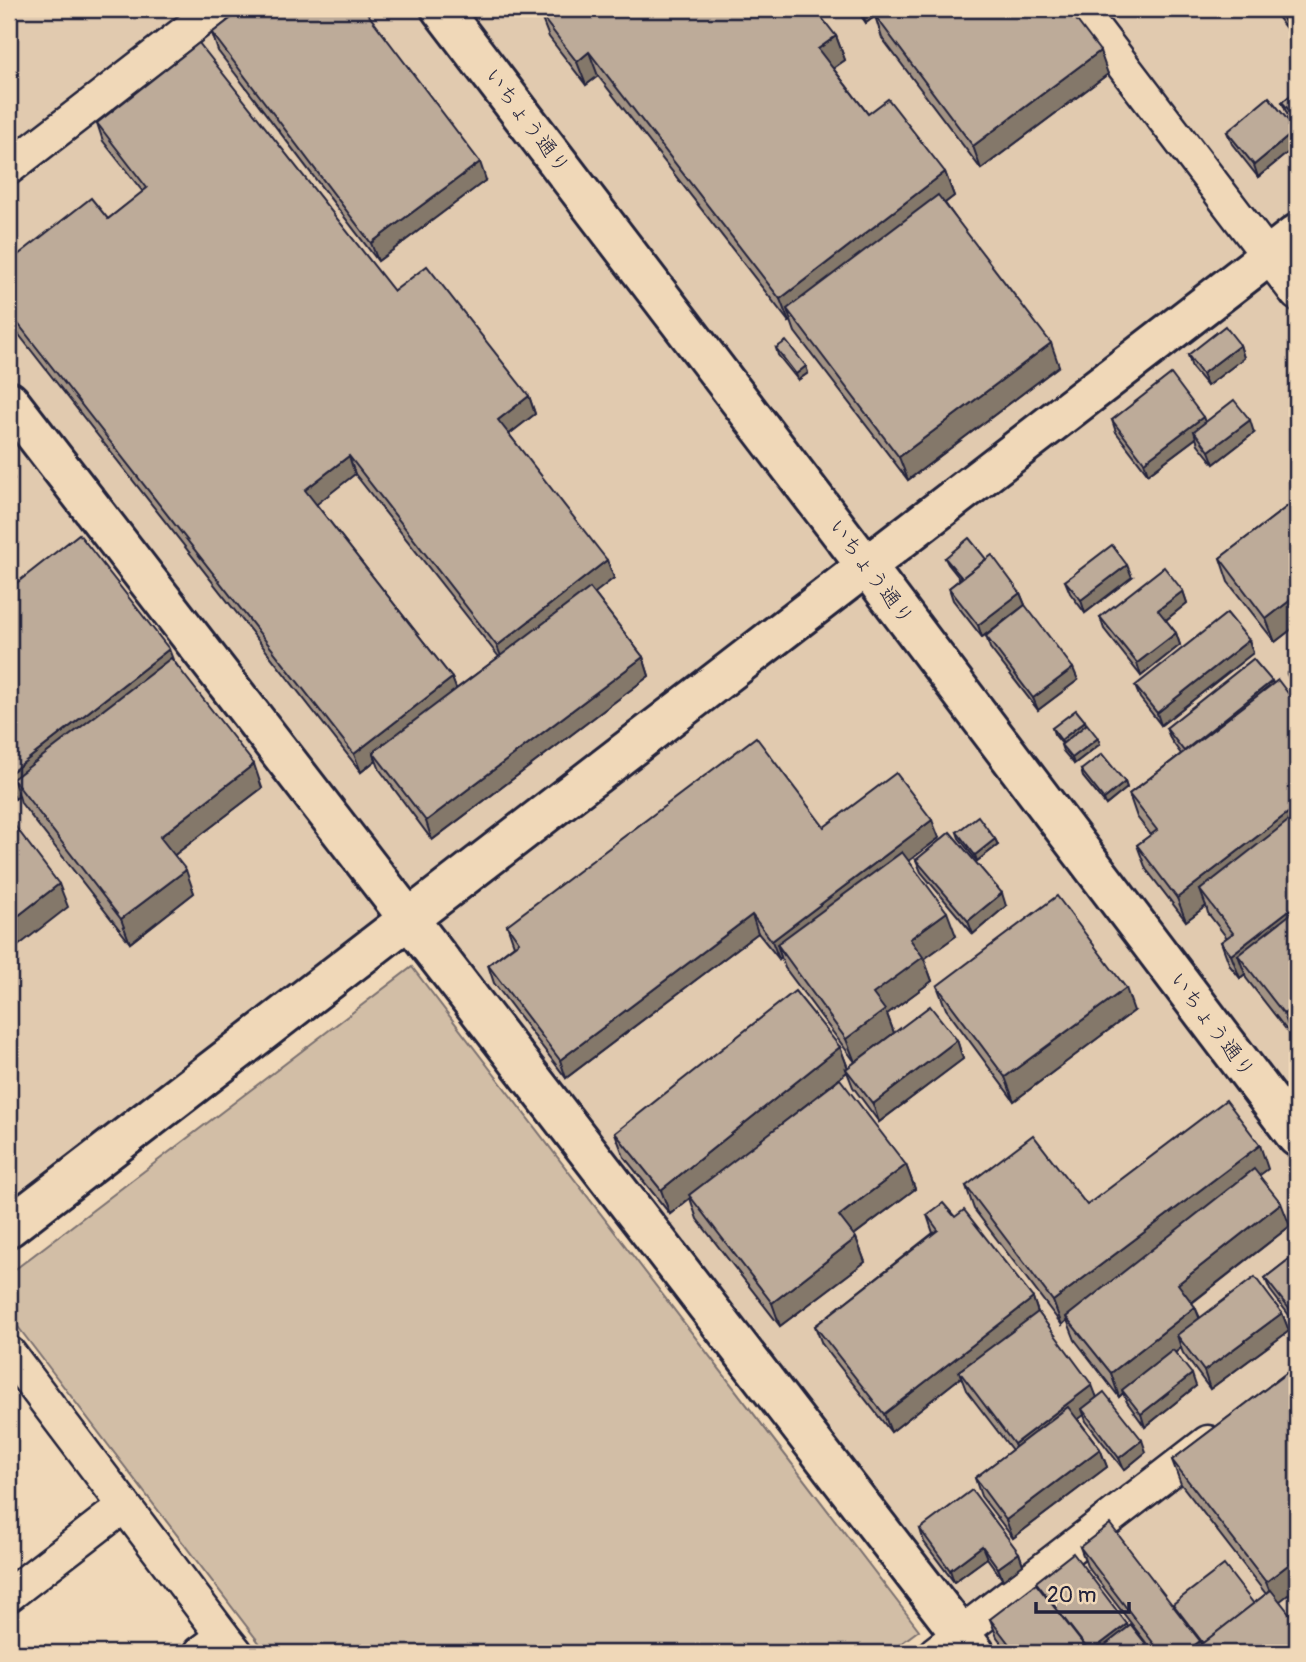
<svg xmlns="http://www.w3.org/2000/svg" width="1306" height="1662" font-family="Pangolin,'Klee One',sans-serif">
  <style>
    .built { fill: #e1caaf }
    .green { fill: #d2bea6; stroke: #7a7070; stroke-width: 2 }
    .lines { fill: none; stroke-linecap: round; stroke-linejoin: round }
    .minor-casing { stroke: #22223b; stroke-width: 37 }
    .tertiary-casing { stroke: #22223b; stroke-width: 44 }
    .minor { stroke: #f0d8b8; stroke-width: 32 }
    .tertiary { stroke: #f0d8b8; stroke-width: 38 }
    .wall { fill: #a39384; stroke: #22223b; stroke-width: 2; fill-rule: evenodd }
    .shaded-wall { fill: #84786b; stroke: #22223b; stroke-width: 2 }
    .building { fill: #bdab99; stroke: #22223b; stroke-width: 2 }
    .labels { text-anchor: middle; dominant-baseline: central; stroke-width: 6; stroke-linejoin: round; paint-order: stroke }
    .street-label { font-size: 21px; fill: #22223b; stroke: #f0d8b8 }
  </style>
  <rect width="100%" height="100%" fill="#f0d8b8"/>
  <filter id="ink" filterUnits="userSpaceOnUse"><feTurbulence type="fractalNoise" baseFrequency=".0143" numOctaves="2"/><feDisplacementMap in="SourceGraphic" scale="14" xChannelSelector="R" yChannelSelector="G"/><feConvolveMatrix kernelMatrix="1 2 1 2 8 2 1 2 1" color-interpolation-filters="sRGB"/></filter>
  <g filter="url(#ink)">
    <path class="built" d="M9,9h1288v1644h-299l-586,-760 -403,305z"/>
    <path class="green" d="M412,967l507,663 -31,23h-621l-258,-338v-41z"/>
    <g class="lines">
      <g class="minor-casing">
        <g id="minor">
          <path d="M1080,9l217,285"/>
          <path d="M9,168l206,-159"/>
          <path d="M9,1353l214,283"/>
          <path d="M9,1595l115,-89"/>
          <path d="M200,1653l23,-17 13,16"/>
          <path d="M935,1653l273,-211"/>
        </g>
      </g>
      <g class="tertiary-casing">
        <g id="tertiary">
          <path d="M441,9l425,557 431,571"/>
          <path d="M9,401l966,1252"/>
          <path d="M9,1227l1288,-993"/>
        </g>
      </g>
      <use href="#minor" class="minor"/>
      <use href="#tertiary" class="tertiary"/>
    </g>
    <g class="wall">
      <path d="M546,9h249l2,3 39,24 9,24 -12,8 35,46 77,58 9,24 -9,7 114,163 -151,114 -113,-148 -4,-11 -2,1 -191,-246 -12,9 -37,-48 -9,-23z"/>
      <path d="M856,9h212l40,65 -127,95 -99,-131 -7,-22 -9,7z"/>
      <path d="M1271,9h26v24l-4,-6 -5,4z"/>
      <path d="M212,33l274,147 -108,81 -160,-210z"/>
      <path d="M1297,90v31l-3,3 -7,-10 -5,-12z"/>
      <path d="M97,123l297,168 135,105 6,18 -26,20 105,144 -20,15 49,64 6,19 -217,164 -52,-70 -4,-10 -15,12 -352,-450v-60l99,-43 35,-27 -40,-51zM355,474l144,183 -43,32 -4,-11 -136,-174z"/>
      <path d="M1296,130l1,5v10l-39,32 -26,-33 -5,-12z"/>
      <path d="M1240,345l4,13 -37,28 -15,-18 -4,-13z"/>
      <path d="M776,348l30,18 2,7 -10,7 -20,-25z"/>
      <path d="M1112,420l93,3 49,10 -40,31 -16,-20 -2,-6 -48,36 -32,-42z"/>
      <path d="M1297,499v126l-22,17 -47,-60 -8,-24z"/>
      <path d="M945,558l41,1 34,34 5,12 -43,32 -29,-37 -4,-12 11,-9 -12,-15z"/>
      <path d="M1132,577l-47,36 -15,-20 -5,-12z"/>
      <path d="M9,589l165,72 88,127 -88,67 20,38 -64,50 -109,-140 -2,-7 -4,3 -6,-8z"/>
      <path d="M1183,591l4,12 -21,17 10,13 4,12 -39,31 -37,-47 -4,-12z"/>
      <path d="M986,636l92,44 -40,30 -48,-62z"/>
      <path d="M1249,640l4,13 -92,72 -21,-27 -5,-12z"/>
      <path d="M1297,666v34l-10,-26z"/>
      <path d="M1272,681l1,3 24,362 -3,-10 -2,1 -46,-59 -1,-4 -5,4 -10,-12 -9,-24 6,-4 -19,-25 -2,-7 -20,15 -40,-52 -9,-24 14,-10 -14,-18 -8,-23 52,-40 -10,-14 -5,-12z"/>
      <path d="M1085,721l1,4 14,19 -26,20 -11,-13 -2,-6 1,-1 -8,-10 -2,-6z"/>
      <path d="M1081,770l44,12 2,6 -21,17 -23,-28z"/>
      <path d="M824,827l115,11 -30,23 47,75 -32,23 8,22 -45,33 7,19 63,7 6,19 -84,63 -26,-35 -6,-15 -61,49 120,44 9,24 -61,46 2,3 9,24 -85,64 -83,-107 -7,-21 -20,16 -46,-57 -9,-24 225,-86 8,21 7,-6 -70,-94 -4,-11 -2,2 -21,-26 -192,145 -72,-95 -6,-18 26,-20 -7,-20z"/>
      <path d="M957,832l38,7 3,6 -21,16 -18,-23z"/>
      <path d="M916,860l90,46 -33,28 -52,-62z"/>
      <path d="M937,986l197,25 -120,90 -68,-92z"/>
      <path d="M1268,1169l-9,6 31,51 -98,77 3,4 5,11 82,-5 7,18 -79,58 -27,-36 -2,-5 -6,5 21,33 -51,41 -18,-25 -4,-9 -4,4 -44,-57 -8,-20 -5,5 -88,-116 -8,-23 121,19z"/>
      <path d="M927,1215l28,2 78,81 5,14 59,85 49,55 -22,18 -38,-49 -2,-6 -6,4 22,30 7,18 -94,71 -32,-42 -6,-18 37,-28 -46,-60 -5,-13 -70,55 -69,-88 -7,-18 118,-93z"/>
      <path d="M1297,1253v69l-2,1 -25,-33 -5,-12z"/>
      <path d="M1297,1365l-17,236 17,52h-143l-67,-87 -7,-19 94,61 80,-4 12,-10 -85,-110 -9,-24z"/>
      <path d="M920,1529l99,24 4,12 -20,15 -16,-22 -33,24 -30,-40z"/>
      <path d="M990,1619l138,9 25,25h-144l-12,-16z"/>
    </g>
    <g class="shaded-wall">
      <path d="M861,9h24l-19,14z"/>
      <path d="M1280,9h6l7,18 -5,4z"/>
      <path d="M836,36l9,24 -18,13 -9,-24z"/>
      <path d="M1100,51l8,23 -127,95 -8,-23z"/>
      <path d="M589,52l9,24 -12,9 -9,-23z"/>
      <path d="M1297,106v15l-3,3 -4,-13z"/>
      <path d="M1296,130l1,5v10l-39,32 -4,-12z"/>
      <path d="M480,162l6,18 -108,81 -7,-18z"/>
      <path d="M945,172l9,24 -160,122 -7,-9 4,12 -2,1 -9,-23z"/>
      <path d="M1051,343l8,23 -151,114 -9,-23z"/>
      <path d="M1240,345l4,13 -37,28 -5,-12z"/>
      <path d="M806,366l2,7 -10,7 -2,-6z"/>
      <path d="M529,396l6,18 -31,24 -6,-18z"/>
      <path d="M1203,417l5,12 -14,2 2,7 -48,36 -4,-12z"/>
      <path d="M1250,420l4,13 -40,31 -5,-13z"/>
      <path d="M349,456l6,18 -43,34 -7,-18z"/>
      <path d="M9,465l5,14 -5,4z"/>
      <path d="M607,560l7,18 -110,86 -7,-18z"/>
      <path d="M1127,565l5,12 -47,36 -4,-13z"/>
      <path d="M1183,591l4,12 -25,20 -4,-13z"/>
      <path d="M1020,593l5,12 -43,32 -4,-12z"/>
      <path d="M1297,595v30l-22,17 -9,-23z"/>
      <path d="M1176,633l4,12 -39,31 -4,-13z"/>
      <path d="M1249,640l4,13 -92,72 -4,-12z"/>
      <path d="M169,649l9,24 -165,106 6,17 -4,3 -6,-17v-8z"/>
      <path d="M643,657l6,19 -217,164 -6,-19z"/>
      <path d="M1073,668l5,12 -40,30 -5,-12z"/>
      <path d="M452,678l7,18 -86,56 3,8 -15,12 -7,-18z"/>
      <path d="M1272,681l4,13 -92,57z"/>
      <path d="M1085,721l2,6 -23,19 -3,-6z"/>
      <path d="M1098,738l2,6 -26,20 -2,-6z"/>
      <path d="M254,764l8,24 -94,72 -8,-23z"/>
      <path d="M1125,782l2,6 -21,17 -2,-6z"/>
      <path d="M1297,806v30l-97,54 6,16 -20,15 -9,-23z"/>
      <path d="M932,820l7,18 -155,117 -7,-11 4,13 -2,2 -7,-18z"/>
      <path d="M995,839l3,6 -21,16 -2,-6z"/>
      <path d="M186,870l8,23 -64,50 -9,-24z"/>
      <path d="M59,884l9,23 -59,46v-30z"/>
      <path d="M1002,893l4,13 -33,28 -5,-13z"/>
      <path d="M1297,904v30l-59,21 7,19 -5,4 -9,-23z"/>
      <path d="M947,912l9,24 -32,23 8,22 -45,33 7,19 -39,29 -9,-23 27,-45 37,-55z"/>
      <path d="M752,915l6,18 -192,145 -6,-18z"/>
      <path d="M1126,988l8,23 -120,90 -9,-24z"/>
      <path d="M1297,1003v30l-5,4 -8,-23z"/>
      <path d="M957,1040l6,19 -84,63 -6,-18z"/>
      <path d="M840,1047l9,24 -3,-2 1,3 -177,142 -9,-24z"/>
      <path d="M1260,1145l8,24 -200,151 -2,-3 1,3 -5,5 -9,-24z"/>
      <path d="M906,1165l9,24 -68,51 -8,-24z"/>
      <path d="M1281,1203l9,23 -104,81 -8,-23z"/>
      <path d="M856,1238l9,24 -85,64 -8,-23z"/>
      <path d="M1033,1298l6,18 -80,55 2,6 -70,55 -7,-18z"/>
      <path d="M1297,1306v16l-2,1 -4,-12z"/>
      <path d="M1195,1307l9,23 -27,5 4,13 -57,45 -2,-3 1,3 -4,4 -8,-24z"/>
      <path d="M1282,1313l7,18 -79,58 -6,-18z"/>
      <path d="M1192,1374l4,12 -51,41 -4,-13z"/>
      <path d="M1092,1385l7,18 -17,6 2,6 -63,47 -7,-18z"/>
      <path d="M1142,1440l4,12 -22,18 -5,-12z"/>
      <path d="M1100,1449l7,18 -94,71 -7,-18z"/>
      <path d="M982,1546l5,12 -33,24 -4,-12z"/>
      <path d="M1019,1553l4,12 -20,15 -5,-12z"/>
      <path d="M1297,1558v30l-22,17 -9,-23z"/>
      <path d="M1127,1624l4,12 -22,17h-18l-1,-1z"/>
      <path d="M1200,1641l4,12h-20z"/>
    </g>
    <g class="building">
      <path d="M243,9h121l116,153 -109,81 -159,-210z"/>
      <path d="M547,9h248l2,3 4,-3h14l21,27 -18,13 50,65 20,-15 57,73 -165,127 -191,-247 -12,10 -37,-48z"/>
      <path d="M881,9h187l32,42 -127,95 -99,-132z"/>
      <path d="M1288,9h9v11z"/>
      <path d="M199,43l195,248 33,-25 102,130 -31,24 109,140 -110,86 -148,-190 -44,34 147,188 -98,76 -345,-442v-50l82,-64 17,21 39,-31 -50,-65z"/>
      <path d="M1297,90v16l-7,5 -8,-9z"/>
      <path d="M1269,97l27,33 -42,35 -27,-33z"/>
      <path d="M938,195l113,148 -152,114 -112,-148z"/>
      <path d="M1225,326l15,19 -38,29 -14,-19z"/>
      <path d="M786,341l20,25 -10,8 -20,-26z"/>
      <path d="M1171,374l32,43 -59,45 -32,-42z"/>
      <path d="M1234,400l16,20 -41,31 -15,-20z"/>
      <path d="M1297,499v96l-31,24 -46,-61z"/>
      <path d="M79,534l90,115 -160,125v-185z"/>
      <path d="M969,538l17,21 -24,19 -17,-20z"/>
      <path d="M1112,545l15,20 -46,35 -16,-19z"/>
      <path d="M992,555l28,38 -42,32 -29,-37z"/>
      <path d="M1164,567l19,24 -25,19 18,23 -39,30 -37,-46z"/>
      <path d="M590,588l53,69 -217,164 -53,-69z"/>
      <path d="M1025,605l48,63 -40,30 -47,-62z"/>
      <path d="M1227,613l22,27 -92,73 -22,-27z"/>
      <path d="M171,658l83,106 -94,73 26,33 -65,49 -108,-140z"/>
      <path d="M1253,659l19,22 -88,70 -18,-23z"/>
      <path d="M1297,666v21l-10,-13z"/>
      <path d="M1278,680l19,25v101l-120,92 -40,-53 20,-15 -28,-36z"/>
      <path d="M1076,710l9,11 -24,19 -9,-12z"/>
      <path d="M1087,724l11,14 -26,20 -11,-13z"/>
      <path d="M756,737l68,90 72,-54 36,47 -160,121 -20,-26 -192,145 -72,-95 31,-23 -12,-17z"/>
      <path d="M1102,754l23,28 -21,17 -23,-29z"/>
      <path d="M1297,814v90l-66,51 -10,-13 12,-9 -33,-43z"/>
      <path d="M978,816l17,23 -20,16 -18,-23z"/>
      <path d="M9,818l50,66 -50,39z"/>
      <path d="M950,832l52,61 -34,28 -52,-61z"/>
      <path d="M902,852l45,60 -37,27 13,18 -50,37 12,16 -39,29 -69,-95z"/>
      <path d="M1057,896l69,92 -121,89 -68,-91z"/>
      <path d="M1297,909v94l-13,11 -46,-59z"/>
      <path d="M795,991l45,56 -179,143 -46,-57z"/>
      <path d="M930,1006l27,34 -84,64 -27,-35z"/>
      <path d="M840,1079l66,86 -67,51 17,22 -84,65 -83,-108z"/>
      <path d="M1226,1100l34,45 -207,156 -87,-115 67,-51 54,70z"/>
      <path d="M1254,1169l27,34 -103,81 17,23 -84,66 -45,-56z"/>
      <path d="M943,1203l12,14 9,-7 69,88 -149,116 -69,-88 123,-96 -11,-15z"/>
      <path d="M1297,1253v53l-6,5 -26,-33z"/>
      <path d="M1255,1277l27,36 -78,58 -27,-36z"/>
      <path d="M1038,1312l54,73 -78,59 -55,-73z"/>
      <path d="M1173,1350l19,24 -51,40 -19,-24z"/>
      <path d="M1297,1365v193l-31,24 -94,-122z"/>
      <path d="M1104,1392l38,48 -23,18 -37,-49z"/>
      <path d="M1068,1407l32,42 -94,71 -31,-42z"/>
      <path d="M972,1490l47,63 -21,15 -16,-22 -32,24 -30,-41z"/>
      <path d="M1110,1524l90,117 -16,12h-23l-81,-106z"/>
      <path d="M1073,1553l54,71 -37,28 -54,-70z"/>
      <path d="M1224,1565l30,39 -51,39 -30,-39z"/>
      <path d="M1036,1584l51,65 -5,4h-66l-26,-34z"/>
      <path d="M1271,1590l26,33v30h-107z"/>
      <path d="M1131,1625l22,28h-58z"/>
    </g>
  </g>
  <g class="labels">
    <g class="street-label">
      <text transform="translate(527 121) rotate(53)">いちょう通り</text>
      <text transform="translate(871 572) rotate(53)">いちょう通り</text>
      <text transform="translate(1212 1025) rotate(53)">いちょう通り</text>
    </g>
  </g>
  <rect width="1306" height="1662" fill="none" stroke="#f0d8b8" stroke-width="35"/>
  <rect x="18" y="18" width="1271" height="1627" fill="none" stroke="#22223b" stroke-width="2.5" filter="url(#ink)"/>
  <path d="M1036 1602v10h93v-10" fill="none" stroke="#22223b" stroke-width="3.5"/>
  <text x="1047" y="1602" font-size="21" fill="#22223b" stroke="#f0d8b8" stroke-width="5" paint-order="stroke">20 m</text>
</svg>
